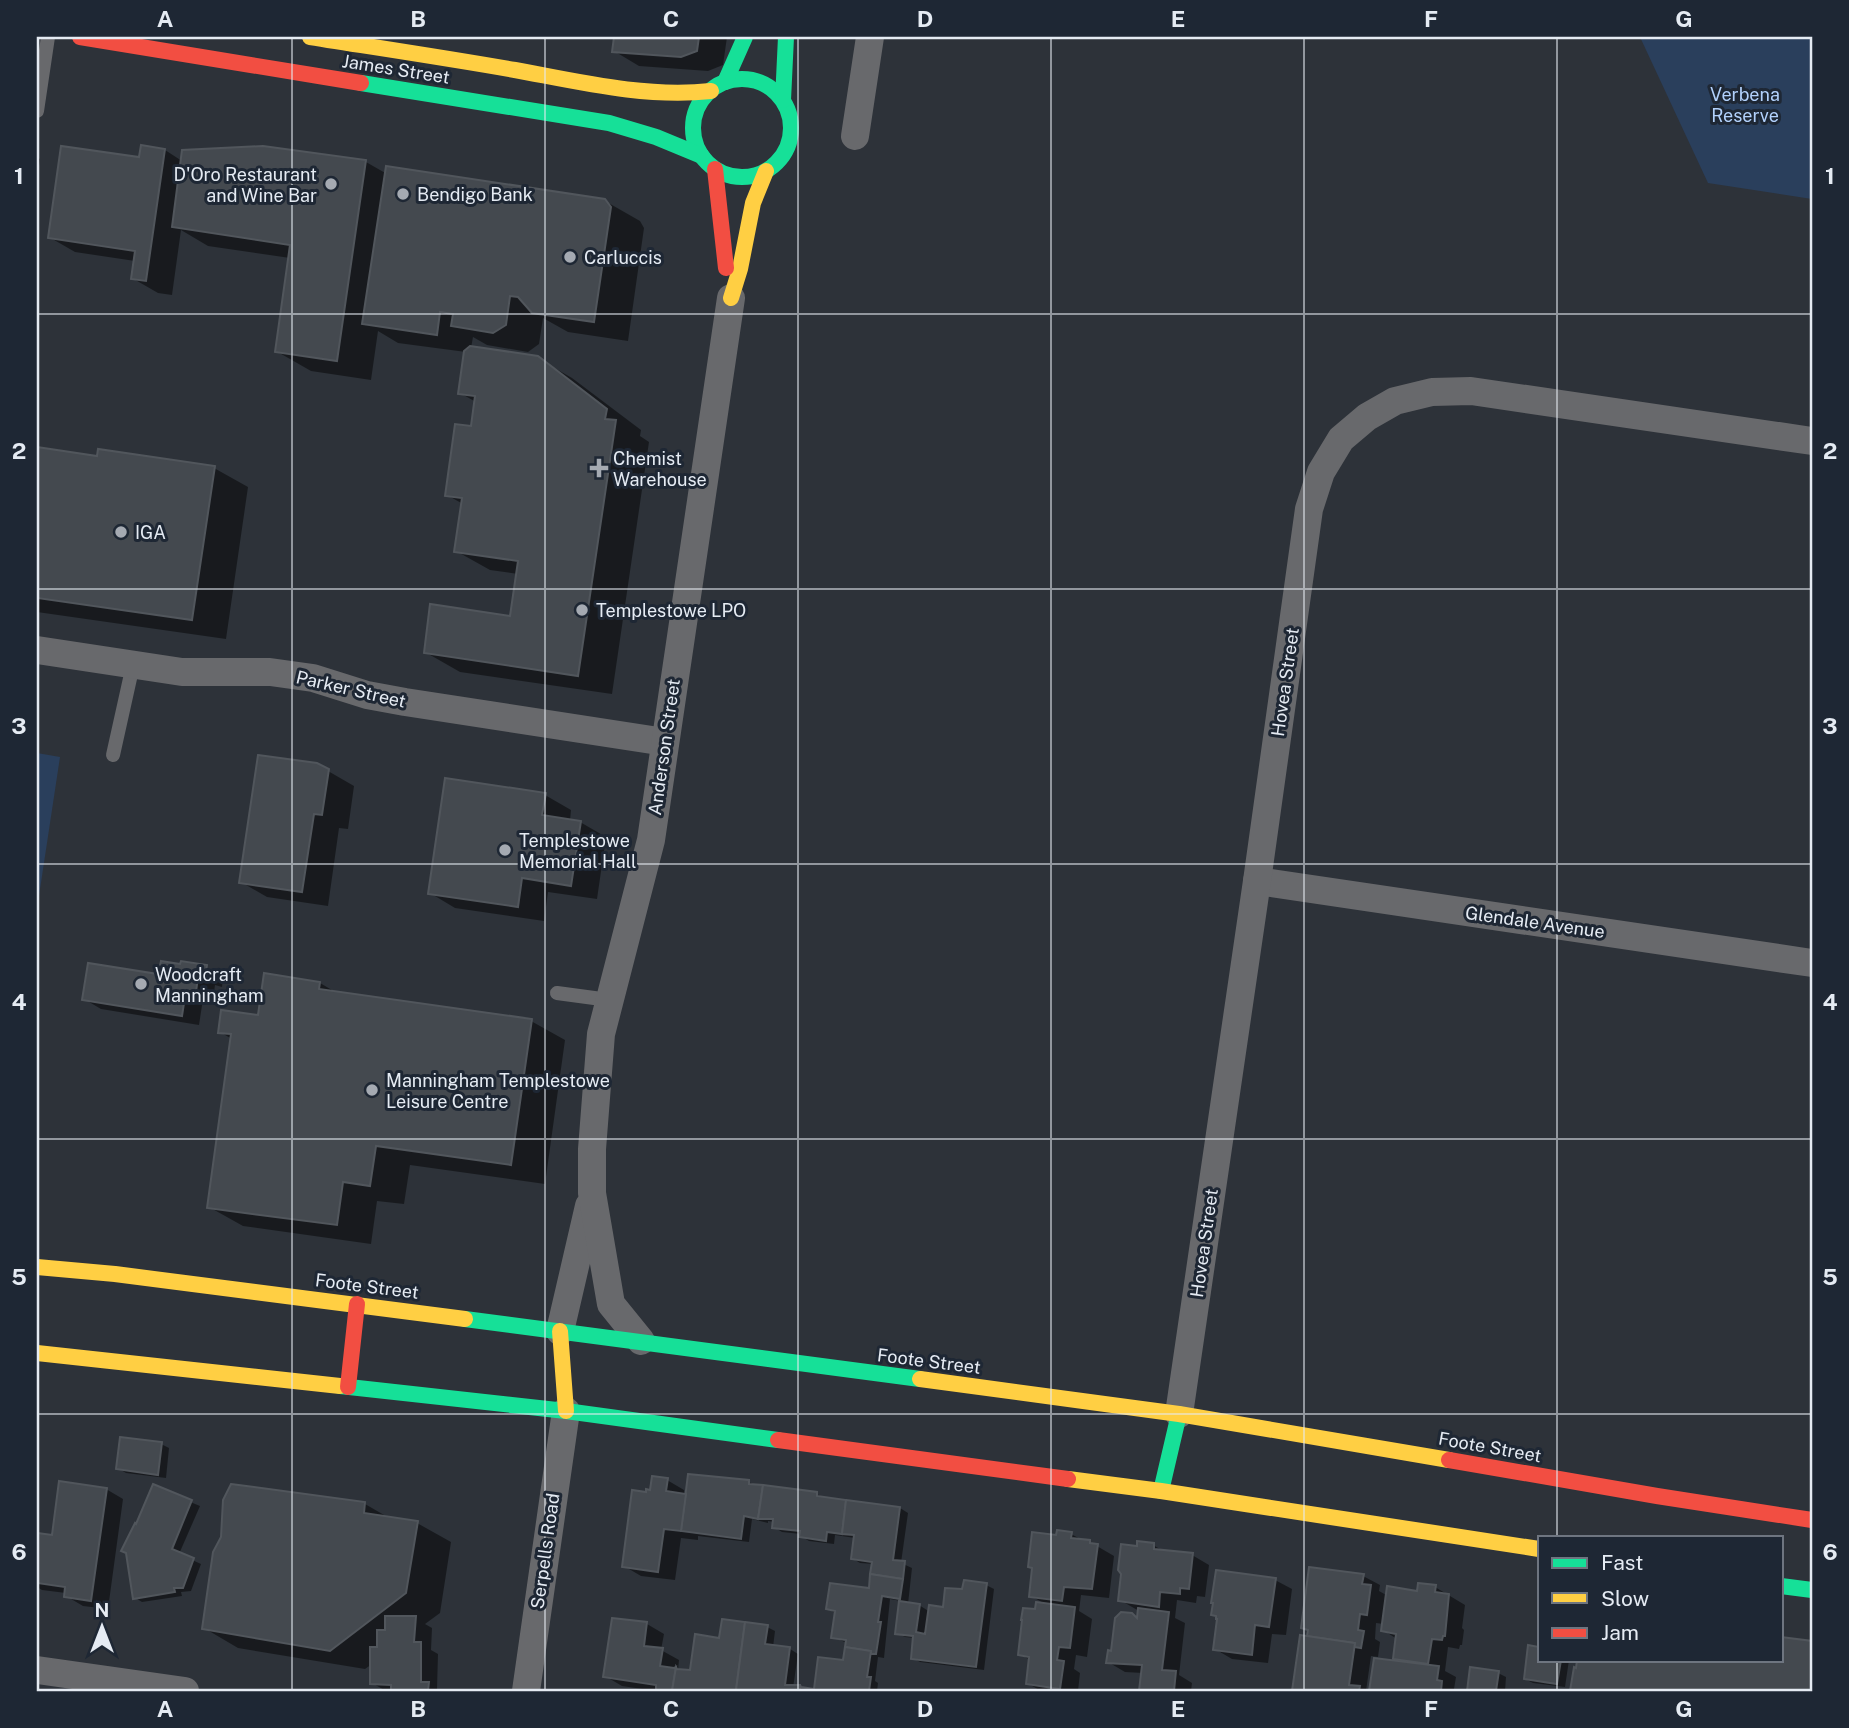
<svg xmlns="http://www.w3.org/2000/svg" width="1849" height="1728" font-family="'Public Sans',sans-serif">
  <style>
    .park { fill: #2a3f5c }
    .shadow { fill: #0007 }
    .building { fill: #44494f; stroke: #51565c; stroke-width: 2 }
    .lines { fill: none; stroke-linecap: round; stroke-linejoin: round }
    .lane { stroke: #68696c; stroke-width: 14 }
    .street { stroke: #68696c; stroke-width: 28 }
    .fast { stroke: #16e098; stroke-width: 16 }
    .slow { stroke: #ffcf43; stroke-width: 16 }
    .jam { stroke: #f24e42; stroke-width: 16 }
    .grid { fill: none; stroke: #e5ebf3; stroke-width: 2; stroke-opacity: 0.55 }
    .poi-dot { fill: #a5aab2; stroke: #1e2734; stroke-width: 2.5 }
    .labels { text-anchor: middle; dominant-baseline: central; stroke-width: 6; stroke-linejoin: round; paint-order: stroke }
    .street-label { font-size: 18px; fill: #e5ebf3; stroke: #1e2734 }
    .park-label { font-size: 18px; fill: #b2d1fc; stroke: #1e2734 }
    .poi-label { font-size: 18px; fill: #e5ebf3; stroke: #1e2734; text-anchor: start }
    .neatline { fill: none; stroke: #e5ebf3; stroke-width: 2.5 }
    .grid-label { font-size: 23px; text-anchor: middle; font-weight: bold; fill: #e5ebf3 }
  </style>
  <rect width="100%" height="100%" fill="#2d3239"/>
  <g class="park">
    <path d="M1640,37h172v162l-104,-16z"/>
    <path d="M37,753l23,4 -23,152z"/>
  </g>
  <g class="shadow">
    <path d="M616,37h111l-4,28 -15,6 -69,-5 -25,-15z"/>
    <path d="M165,150l17,11 184,1 21,12 218,27 35,20 4,7 -16,113 -60,-9 -25,-14 -4,26 -11,8 -41,-7 -14,-8 -2,11 66,10 35,20 69,52 -1,6 9,6 -37,252 -152,-22 -35,-20 86,-34 7,-44 -28,-4 -34,-19 7,-47 -16,-9 26,-67 3,-26 -16,-9 6,-41 -68,-9 -20,-12 -7,49 -60,-9 -35,-20 14,-93 -82,-12 -27,-16 -9,65 -14,-2 -26,-15 3,-17 -60,-9 -26,-15 92,-78z"/>
    <path d="M37,157l3,2 -3,21z"/>
    <path d="M37,449l62,9 115,10 34,19 -22,152 -189,-27z"/>
    <path d="M328,771l26,15 -6,43 -9,-1 -11,78 -61,-9 -26,-15z"/>
    <path d="M545,795l26,15 -1,11 10,1 26,15 -9,62 -49,-7 -4,29 -89,-13 -25,-15z"/>
    <path d="M182,966l24,1 17,10 -1,10 -7,-2 -2,15 -10,-1 -4,26 -98,-16 -17,-10 76,-23z"/>
    <path d="M320,983l17,10 194,28 34,19 -20,144 -135,-19 -6,39 -27,-3 -6,43 -128,-18 -34,-19 23,-168 -12,-7 39,-15z"/>
    <path d="M161,1444l8,4 -3,30 -40,-5 -8,-5z"/>
    <path d="M667,1480l17,10v5l65,-13 7,4 61,8 8,5 75,9 8,5 -7,50 11,5 -4,36 11,1 11,7 15,-3 19,-18 22,-6 8,4 -10,81 -64,-8 -7,-4 2,-20 -10,-1 -8,-4 4,-32 -11,-2 -6,59 -6,-1 -3,24 3,2 -1,8h-181l-5,-3v3h-35l-34,-5 -17,-10 42,-52 17,10 -3,16 18,10 -1,10 13,2 30,-32 46,-13 8,4 -2,16 17,2 8,5 -5,34 22,3 29,-29 3,-19 -14,-6 4,-23 -9,-5 42,-19 4,-26 -14,-1 -8,-5 3,-20 -20,-3 -1,9 -25,-3 -8,-5v-2l-19,-2 -8,-5 1,-5 -7,-1v2l-16,-4 -3,23 -51,-6v4l-17,-2 -6,42 -34,-4 -17,-10 24,-72z"/>
    <path d="M154,1487l46,19 -21,48 22,10 -10,27 -10,1 1,4 -40,6 -8,-5z"/>
    <path d="M106,1489l17,10 -15,110 -25,-3 -17,-10v-3l-24,-3 -5,-3v-52l16,2z"/>
    <path d="M365,1504l26,15 26,4 34,19 -11,71 -15,11 7,4 -1,22 7,4 -1,35 4,2h-55l-14,-8v-19l-7,5 -127,-21 -34,-20z"/>
    <path d="M1071,1534l13,7 6,1 24,14 -5,42 -28,-3 -2,16 13,8 -5,38 -11,-2 -2,14 6,4 -2,18h-37l-14,-8 3,-23 -10,-6 16,-43 11,-6 -16,-9 27,-59z"/>
    <path d="M1153,1545l12,7 27,3 17,10 -4,32 -8,-1 -1,7 -19,-3 -2,18 10,5 -6,52 13,8 -1,8h-50l2,-18 -18,-1 -17,-10 24,-47 6,4 1,-8 -19,-11 18,-52z"/>
    <path d="M1363,1576l17,9 -1,6 9,5 31,-3 16,-6 30,18 -3,23 2,2 -2,15h-2l-1,4 -11,-2 -3,24 11,6 -2,12 3,2h-86l4,-31 19,1 3,-22 -14,-9 1,-6 -8,-1 -1,16 5,3 -2,15 -7,-1 -5,35h-72l8,-54 6,1 1,-7 -6,-4z"/>
    <path d="M1275,1580l17,9 -6,46 -14,-1 -4,29 -36,-4 -17,-10z"/>
    <path d="M1781,1638l31,5v48h-239l5,-31h203z"/>
    <path d="M1530,1647l9,1v12h30l-4,27 -32,-4 -8,-4z"/>
    <path d="M1472,1669l26,4 8,4 -1,14h-36z"/>
  </g>
  <g class="building">
    <path d="M614,37h85l-2,14 -16,6 -69,-5z"/>
    <path d="M141,145l24,4 -19,132 -15,-2 4,-28 -87,-13 13,-92 78,11z"/>
    <path d="M263,146l103,14 -29,201 -62,-9 15,-107 -118,-18 10,-77z"/>
    <path d="M386,166l219,33 6,8 -17,115 -62,-9 -14,-16 -8,-1 -4,29 -13,8 -42,-7 2,-12 -13,-2 -3,23 -75,-11z"/>
    <path d="M470,346l68,10 69,53 -2,10 11,1 -38,256 -154,-23 6,-49 80,12 8,-55 -64,-9 8,-54 -17,-2 10,-72 16,2 4,-30 -17,-2 6,-43z"/>
    <path d="M37,447l60,9 1,-7 117,17 -23,154 -155,-22z"/>
    <path d="M258,755l59,8 12,6 -7,46 -8,-1 -12,78 -63,-9z"/>
    <path d="M445,778l101,15 -4,22 39,6 -10,65 -49,-8 -4,29 -90,-13z"/>
    <path d="M161,961l19,3 1,-3 26,4 -2,13 -7,-1 -2,15 -10,-2 -4,26 -100,-16 6,-37 70,11z"/>
    <path d="M264,973l56,9 -1,7 213,30 -21,146 -135,-19 -6,40 -27,-4 -6,43 -130,-17 24,-174 -13,-1 3,-23 37,5z"/>
    <path d="M120,1437l42,5 -4,33 -42,-6z"/>
    <path d="M688,1474l61,6v4l14,1 -5,34 -14,-3 -3,23 -60,-8z"/>
    <path d="M652,1476l16,2 -2,13 20,3 -5,37 -17,-2 -6,43 -36,-5 10,-77 14,2v-3l4,1z"/>
    <path d="M59,1481l48,7 -16,113 -27,-4 1,-10 -28,-4v-50l15,2z"/>
    <path d="M153,1484l39,16 -20,49 22,9 -11,30h-9l1,4 -42,7 -7,-46 -5,-2 14,-28 1,1z"/>
    <path d="M231,1484l134,18 -1,11 54,8 -12,72 -76,58 -128,-22 11,-77 8,-15 2,-37z"/>
    <path d="M763,1485l54,7v4l29,4 -4,34 -15,-2 -1,9 -27,-4 1,-6 -28,-3 1,-9h-15z"/>
    <path d="M846,1500l54,7 -7,53 12,1 -2,18 -33,-5 2,-12 -21,-3 3,-24 -12,-1z"/>
    <path d="M1057,1530l15,2 -1,6 19,2v3l8,1 -6,45 -28,-2 -2,14 -33,-4 3,-29 -4,-1 4,-35 24,3z"/>
    <path d="M1137,1541l17,2v6l39,4 -4,36 -9,-1v6l-20,-2 -1,15 -41,-6 3,-27 -3,-4 3,-26 16,2z"/>
    <path d="M1309,1567l55,7 -2,10 9,1 -4,30 -7,-1 -2,16 6,1 -3,17 -7,-1 1,-4 -48,-7 1,-6 -7,-2z"/>
    <path d="M1216,1570l60,8 -7,49 -14,-2 -3,30 -39,-5 4,-31h-1v-3l-5,-1 2,-12h-2z"/>
    <path d="M870,1574l33,5 -3,20 -18,-3 -4,26h3l-5,32h-5v-3l-26,-4 1,-7 -15,-2 4,-27 -9,-2 4,-26 39,5z"/>
    <path d="M964,1580l23,3 -11,84 -65,-8 2,-23 -18,-2 4,-33 21,3 -4,28 9,2 4,-29 14,2 2,-19 17,1z"/>
    <path d="M1418,1583l18,2 -1,7 14,2 -4,42h-2l-1,4 -10,-1 -4,25 -35,-5 3,-25 -15,-3 6,-45 30,5z"/>
    <path d="M1036,1602l39,5 -5,41 -11,-1 -2,13 7,1 -4,28 -34,-5 3,-27 -11,-2 4,-35h-1l2,-12 12,1z"/>
    <path d="M1138,1608l31,4 -7,58 14,1 -2,20h-35l3,-26 -36,-2 2,-13 3,1 4,-33 6,-6 11,1 5,5z"/>
    <path d="M385,1616h31l-2,26h7v40h8l-1,9h-37v-6l-21,-1v-37h7v-17h8z"/>
    <path d="M612,1618l35,4 -3,24 19,2 -3,18 14,2 2,-1 -4,24h-16v-6l-53,-8z"/>
    <path d="M722,1619l23,3 -9,68 -64,1 4,-24 1,2 13,1 5,-36 24,4z"/>
    <path d="M745,1622l23,3 -3,19 25,3 -5,38h15v6l-64,-1z"/>
    <path d="M1300,1635l55,8 -6,42 11,1 -1,5h-67z"/>
    <path d="M1781,1637l31,4v50h-242l4,-24 2,1 1,-8h204z"/>
    <path d="M1528,1645l11,2v13h22l-4,24 -33,-5z"/>
    <path d="M845,1647l26,4 -4,26h4l-2,14h-69v-6l1,2 13,2 4,-32 25,3z"/>
    <path d="M1374,1658l65,8 -2,14 5,1 -1,10h-72z"/>
    <path d="M1470,1667l29,4 -3,20h-29z"/>
  </g>
  <g class="lines">
    <g class="lane">
      <path d="M37,111l11,-74"/>
      <path d="M113,755l20,-90"/>
      <path d="M557,993l52,7"/>
    </g>
    <g class="street">
      <path d="M855,136l15,-99"/>
      <path d="M37,650l145,22h88l43,6 54,17 38,7 260,40"/>
      <path d="M1257,881l555,82"/>
      <path d="M560,1331l29,-125"/>
      <path d="M641,1341l-30,-37 -19,-111v-44l9,-115 50,-194 80,-542"/>
      <path d="M1179,1414l78,-533 52,-372 12,-37 20,-33 26,-22 28,-16 37,-9 39,-1 341,50"/>
      <path d="M37,1670l148,21"/>
      <path d="M526,1691l40,-280"/>
    </g>
    <g class="fast">
      <circle cx="742" cy="128" r="49"/>
      <path d="M725,82l20,-45"/>
      <path d="M361,83l248,40 47,14 46,19"/>
      <path d="M783,100l3,-63"/>
      <path d="M465,1319l455,60"/>
      <path d="M340,1386l226,25 212,29"/>
      <path d="M1161,1491l18,-77"/>
      <path d="M1781,1586l31,4"/>
    </g>
    <g class="slow">
      <path d="M310,37c69,11 137,21 205,33 65,12 130,28 196,21"/>
      <path d="M731,298l9,-29 13,-66 13,-32"/>
      <path d="M37,1267l78,7 350,45"/>
      <path d="M560,1331l6,80"/>
      <path d="M37,1353l303,33"/>
      <path d="M920,1379l259,35 270,46"/>
      <path d="M1068,1479l93,12 378,58"/>
    </g>
    <g class="jam">
      <path d="M80,37l281,46"/>
      <path d="M715,169l11,99"/>
      <path d="M348,1387l9,-83"/>
      <path d="M778,1440l290,39"/>
      <path d="M1449,1460l208,36 155,24"/>
    </g>
  </g>
  <path class="grid" d="M292,37v1654M545,37v1654M798,37v1654M1051,37v1654M1304,37v1654M1557,37v1500M37,314h1775M37,589h1775M37,864h1775M37,1139h1775M37,1414h1775M1557,1660v31"/>
  <g class="poi-dot">
    <circle cx="331" cy="184" r="7"/>
    <circle cx="403" cy="194" r="7"/>
    <circle cx="570" cy="257" r="7"/>
    <path d="M595.5 457.5h7v7h7v7h-7v7h-7v-7h-7v-7h7z"/>
    <circle cx="121" cy="532" r="7"/>
    <circle cx="582" cy="610" r="7"/>
    <circle cx="505" cy="850" r="7"/>
    <circle cx="141" cy="984" r="7"/>
    <circle cx="372" cy="1090" r="7"/>
  </g>
  <g class="labels">
    <g class="street-label">
      <text transform="translate(396 69) rotate(9)">James Street</text>
      <text transform="translate(1285 682) rotate(-82)">Hovea Street</text>
      <text transform="translate(351 689) rotate(13)">Parker Street</text>
      <text transform="translate(664 747) rotate(-82)">Anderson Street</text>
      <text transform="translate(1535 922) rotate(8)">Glendale Avenue</text>
      <text transform="translate(1204 1243) rotate(-82)">Hovea Street</text>
      <text transform="translate(367 1286) rotate(7)">Foote Street</text>
      <text transform="translate(929 1361) rotate(7)">Foote Street</text>
      <text transform="translate(1490 1447) rotate(10)">Foote Street</text>
      <text transform="translate(545 1551) rotate(-82)">Serpells Road</text>
    </g>
    <g class="park-label">
      <text x="1745" y="94">Verbena<tspan x="1745" dy="21">Reserve</tspan></text>
    </g>
    <g class="poi-label">
      <text x="317" y="174" text-anchor="end">D'Oro Restaurant<tspan x="317" dy="21">and Wine Bar</tspan></text>
      <text x="417" y="194">Bendigo Bank</text>
      <text x="584" y="257">Carluccis</text>
      <text x="613" y="458">Chemist<tspan x="613" dy="21">Warehouse</tspan></text>
      <text x="135" y="532">IGA</text>
      <text x="596" y="610">Templestowe LPO</text>
      <text x="519" y="840">Templestowe<tspan x="519" dy="21">Memorial Hall</tspan></text>
      <text x="155" y="974">Woodcraft<tspan x="155" dy="21">Manningham</tspan></text>
      <text x="386" y="1080">Manningham Templestowe<tspan x="386" dy="21">Leisure Centre</tspan></text>
    </g>
  </g>
  <rect width="1849" height="1728" fill="none" stroke="#1e2734" stroke-width="77"/>
  <rect x="1538" y="1536" width="245" height="126" fill="#1e2734" stroke="#6e7580" stroke-width="2"/>
  <rect x="1552" y="1558" width="35" height="10" fill="#16e098" stroke="#6e7580" stroke-width="2"/>
  <text x="1601" y="1570" font-size="21" fill="#e5ebf3">Fast</text>
  <rect x="1552" y="1593" width="35" height="10" fill="#ffcf43" stroke="#6e7580" stroke-width="2"/>
  <text x="1601" y="1606" font-size="21" fill="#e5ebf3">Slow</text>
  <rect x="1552" y="1628" width="35" height="10" fill="#f24e42" stroke="#6e7580" stroke-width="2"/>
  <text x="1601" y="1640" font-size="21" fill="#e5ebf3">Jam</text>
  <g transform="translate(102 1627)" stroke="#1e2734" stroke-width="5" paint-order="stroke">
  <path d="M0-5L12 26L0 18L-12 26Z" fill="#e5ebf3"/>
  <text y="-10" font-size="19" font-weight="bold" text-anchor="middle" fill="#e5ebf3">N</text>
  </g>
  <rect x="38" y="38" width="1773" height="1652" class="neatline"/>
  <g class="grid-label">
    <text x="165" y="27">A</text>
    <text x="418" y="27">B</text>
    <text x="671" y="27">C</text>
    <text x="925" y="27">D</text>
    <text x="1178" y="27">E</text>
    <text x="1431" y="27">F</text>
    <text x="1684" y="27">G</text>
    <text x="19" y="184">1</text>
    <text x="1830" y="184">1</text>
    <text x="19" y="459">2</text>
    <text x="1830" y="459">2</text>
    <text x="19" y="734">3</text>
    <text x="1830" y="734">3</text>
    <text x="19" y="1010">4</text>
    <text x="1830" y="1010">4</text>
    <text x="19" y="1285">5</text>
    <text x="1830" y="1285">5</text>
    <text x="19" y="1560">6</text>
    <text x="1830" y="1560">6</text>
    <text x="165" y="1717">A</text>
    <text x="418" y="1717">B</text>
    <text x="671" y="1717">C</text>
    <text x="925" y="1717">D</text>
    <text x="1178" y="1717">E</text>
    <text x="1431" y="1717">F</text>
    <text x="1684" y="1717">G</text>
  </g>
</svg>
